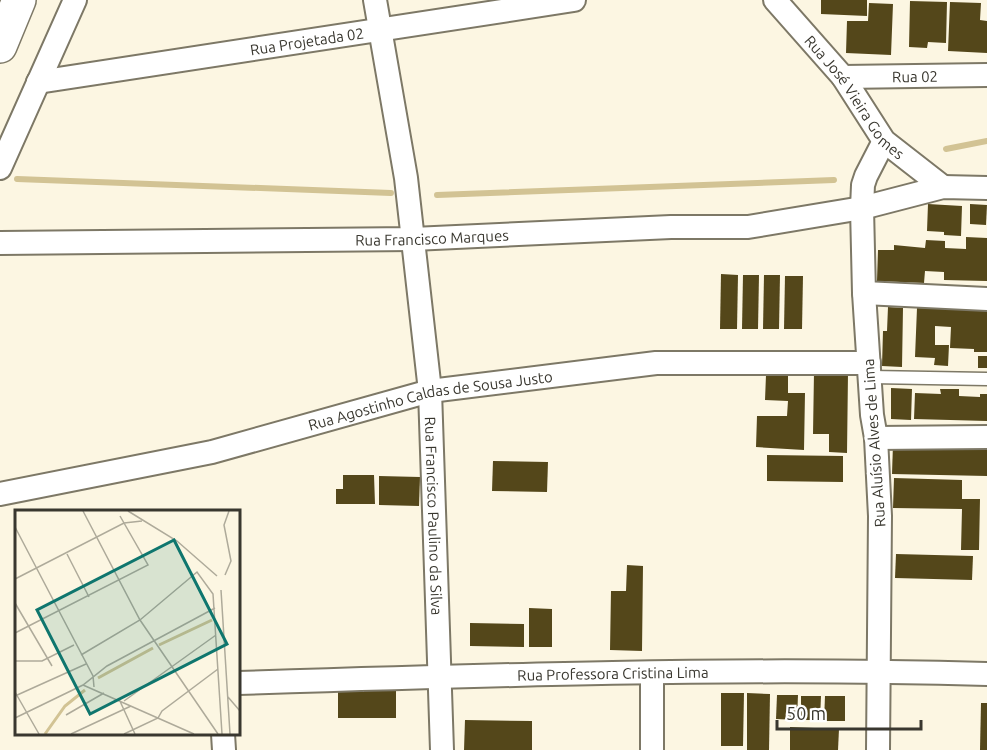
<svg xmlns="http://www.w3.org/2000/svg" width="987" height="750" font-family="Ubuntu,sans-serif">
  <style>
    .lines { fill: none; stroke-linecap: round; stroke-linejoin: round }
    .stream { stroke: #d2c394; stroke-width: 6 }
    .building { fill: #54471a }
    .service-casing { stroke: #7d7866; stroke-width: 15 }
    .minor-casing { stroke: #7d7866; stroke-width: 26 }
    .secondary-casing { stroke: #7d7866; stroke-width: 36 }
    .service { stroke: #fff; stroke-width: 12 }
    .minor { stroke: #fff; stroke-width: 22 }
    .secondary { stroke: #fff; stroke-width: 33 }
    .labels { text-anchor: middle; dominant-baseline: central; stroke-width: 6; stroke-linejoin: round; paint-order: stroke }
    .street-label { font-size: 15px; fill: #39372f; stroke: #fff }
    .inset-river { fill: none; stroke: #d2c394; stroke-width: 3 }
    .inset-road { fill: none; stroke: #aeaa9a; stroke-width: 1.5 }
    .view { fill: #0f766e; fill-opacity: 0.15; stroke: #0f766e; stroke-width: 3 }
    .inset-edge { fill: none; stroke: #39372f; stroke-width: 3 }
  </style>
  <rect width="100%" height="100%" fill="#fcf6e2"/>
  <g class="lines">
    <g class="stream">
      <path d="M946,149l41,-8"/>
      <path d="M17,179l374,14"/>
      <path d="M437,195l397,-15"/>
    </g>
  </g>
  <g class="building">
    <path d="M821,0h46v16l-46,-2z"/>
    <path d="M910,1l37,1 -1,41 -18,-1 -1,6 -18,-1z"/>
    <path d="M950,2l31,1 -1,17 7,1v32l-39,-2z"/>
    <path d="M869,3l24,1 -2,51 -45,-2 1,-32h21z"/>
    <path d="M928,204l34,2 -1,30 -17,-1v-3l-17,-1z"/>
    <path d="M970,204l17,1 -1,20 -16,-1z"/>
    <path d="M966,237l21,1v43l-43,-1v-8l-19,-1 -1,12 -47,-2 1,-31h16v-5l31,3 1,-8 19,1v7l21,1z"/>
    <path d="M721,274l17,1 -1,54h-17z"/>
    <path d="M743,275h16l-1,54h-16z"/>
    <path d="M764,275h16l-1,54h-16z"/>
    <path d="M785,276h18l-1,53h-18z"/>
    <path d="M888,307l15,1 -1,59 -20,-1 1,-35h4z"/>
    <path d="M917,308l70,2v42h-13v-3l-24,-1 1,-21 -16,-1v19h14l-1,21 -14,-1 1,-7 -20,-1z"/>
    <rect x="978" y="356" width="9" height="12"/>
    <path d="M814,372l34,1 -1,80 -18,-1v-18h-16z"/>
    <path d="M766,375h22v18h17l-1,57 -48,-3 1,-31h30l1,-15 -23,-1z"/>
    <path d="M891,388l21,1 -1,31 -20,-1z"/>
    <path d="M940,389h19v7l21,1v-3h7v27l-73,-2 1,-26 26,1z"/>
    <path d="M893,444l94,2v30l-95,-2z"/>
    <path d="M767,455l76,1v26l-76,-1z"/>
    <path d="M493,461l55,1 -1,30 -55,-1z"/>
    <path d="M343,475h31l1,29h-39v-15h7z"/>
    <path d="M379,476l41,1 -1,29 -40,-1z"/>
    <path d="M894,478l68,2v19h18l-1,51h-18l1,-41 -69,-1z"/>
    <path d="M896,554l77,2 -1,24 -77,-2z"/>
    <path d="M627,565l16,1 -1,85 -32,-1 1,-59h15z"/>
    <path d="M529,608l23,1v38h-23z"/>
    <path d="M470,623l54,1v23l-54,-1z"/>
    <path d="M364,686h32v32h-58v-26h26z"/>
    <path d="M721,693h23l-1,53h-22z"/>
    <path d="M747,693l23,1 -1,56h-22z"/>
    <path d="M777,695h21l-1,25 -21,-1z"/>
    <path d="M801,696h20l-1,24h-19z"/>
    <path d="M825,696h20v25h-21z"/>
    <path d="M981,703h6v47h-7z"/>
    <path d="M465,720l67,1v29h-68z"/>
    <path d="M790,727l49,2 -1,21h-48z"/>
  </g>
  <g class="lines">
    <g class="service-casing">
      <path id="service" d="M871,377l116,2"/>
    </g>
    <g class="minor-casing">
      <g id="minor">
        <path id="s1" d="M375,0l31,178 24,213 12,359"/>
        <path id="s2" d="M775,0l68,77 41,64 59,46"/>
        <path id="s3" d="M843,77l144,-2"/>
        <path id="s4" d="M38,82l536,-82"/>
        <path d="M0,168l75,-168"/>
        <path id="s5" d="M0,243l413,-4 258,-12h77l114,-19 81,-21 44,1"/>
        <path d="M864,293l123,6"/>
        <path d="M876,438l111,-1"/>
        <path id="s6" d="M0,494l212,-42 218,-61 226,-28h213"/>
        <path id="s7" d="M238,683c250,-8 500,-16 749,-9"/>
        <path d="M223,734l1,16"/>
        <path d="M652,750v-77"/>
        <path d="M878,750l2,-234 -4,-78 -4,-23 -8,-122 -2,-85 1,-23 3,-9 18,-35"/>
      </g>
    </g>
    <g class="secondary-casing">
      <path id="secondary" d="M0,46l19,-46"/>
    </g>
    <use href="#service" class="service"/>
    <use href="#minor" class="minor"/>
    <use href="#secondary" class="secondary"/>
  </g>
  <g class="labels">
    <g class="street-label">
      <text stroke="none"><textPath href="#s4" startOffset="272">Rua Projetada 02</textPath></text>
      <text stroke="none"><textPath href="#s3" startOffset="72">Rua 02</textPath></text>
      <text stroke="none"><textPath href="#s2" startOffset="126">Rua José Vieira Gomes</textPath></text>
      <text stroke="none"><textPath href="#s5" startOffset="432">Rua Francisco Marques</textPath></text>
      <text stroke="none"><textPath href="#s6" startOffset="441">Rua Agostinho Caldas de Sousa Justo</textPath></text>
      <text transform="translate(874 443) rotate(-94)">Rua Aluísio Alves de Lima</text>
      <text stroke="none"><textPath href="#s1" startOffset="520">Rua Francisco Paulino da Silva</textPath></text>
      <text stroke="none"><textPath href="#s7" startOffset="375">Rua Professora Cristina Lima</textPath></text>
    </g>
  </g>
  <g transform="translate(15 510)">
    <rect width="225" height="225" fill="#fcf6e2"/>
    <path class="inset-river" d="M144,135l53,-25M83,168l55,-30M30,224l20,-28 20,-16"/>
    <path class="inset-road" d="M68,1l57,109 78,114M113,1l49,30 40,35M0,17l78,149 1,11M52,44l22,43M210,65l6,-14 -7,-36 5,-14M0,69l109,-56 18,-2M206,80l9,144M0,93l37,63M0,123l133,-68 -28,-49M66,145l59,-35 57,-48 16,22 9,140M0,151h27l32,-16M68,175l111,49M0,182l24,42M0,186l71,-32M213,187l12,14M104,189l16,35M109,191l92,-66M51,205l38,-22M0,208l68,-33 24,-19 108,-58M56,224l60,-28M109,224l34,-16 4,-7 56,-42"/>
    <path class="view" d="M159,30l53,104 -137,70 -53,-104z"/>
    <rect width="225" height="225" class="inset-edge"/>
  </g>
  <path d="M777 720v9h144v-9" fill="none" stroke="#39372f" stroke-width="3"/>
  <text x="786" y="720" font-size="18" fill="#39372f" stroke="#ffffff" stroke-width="4.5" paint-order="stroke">50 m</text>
</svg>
